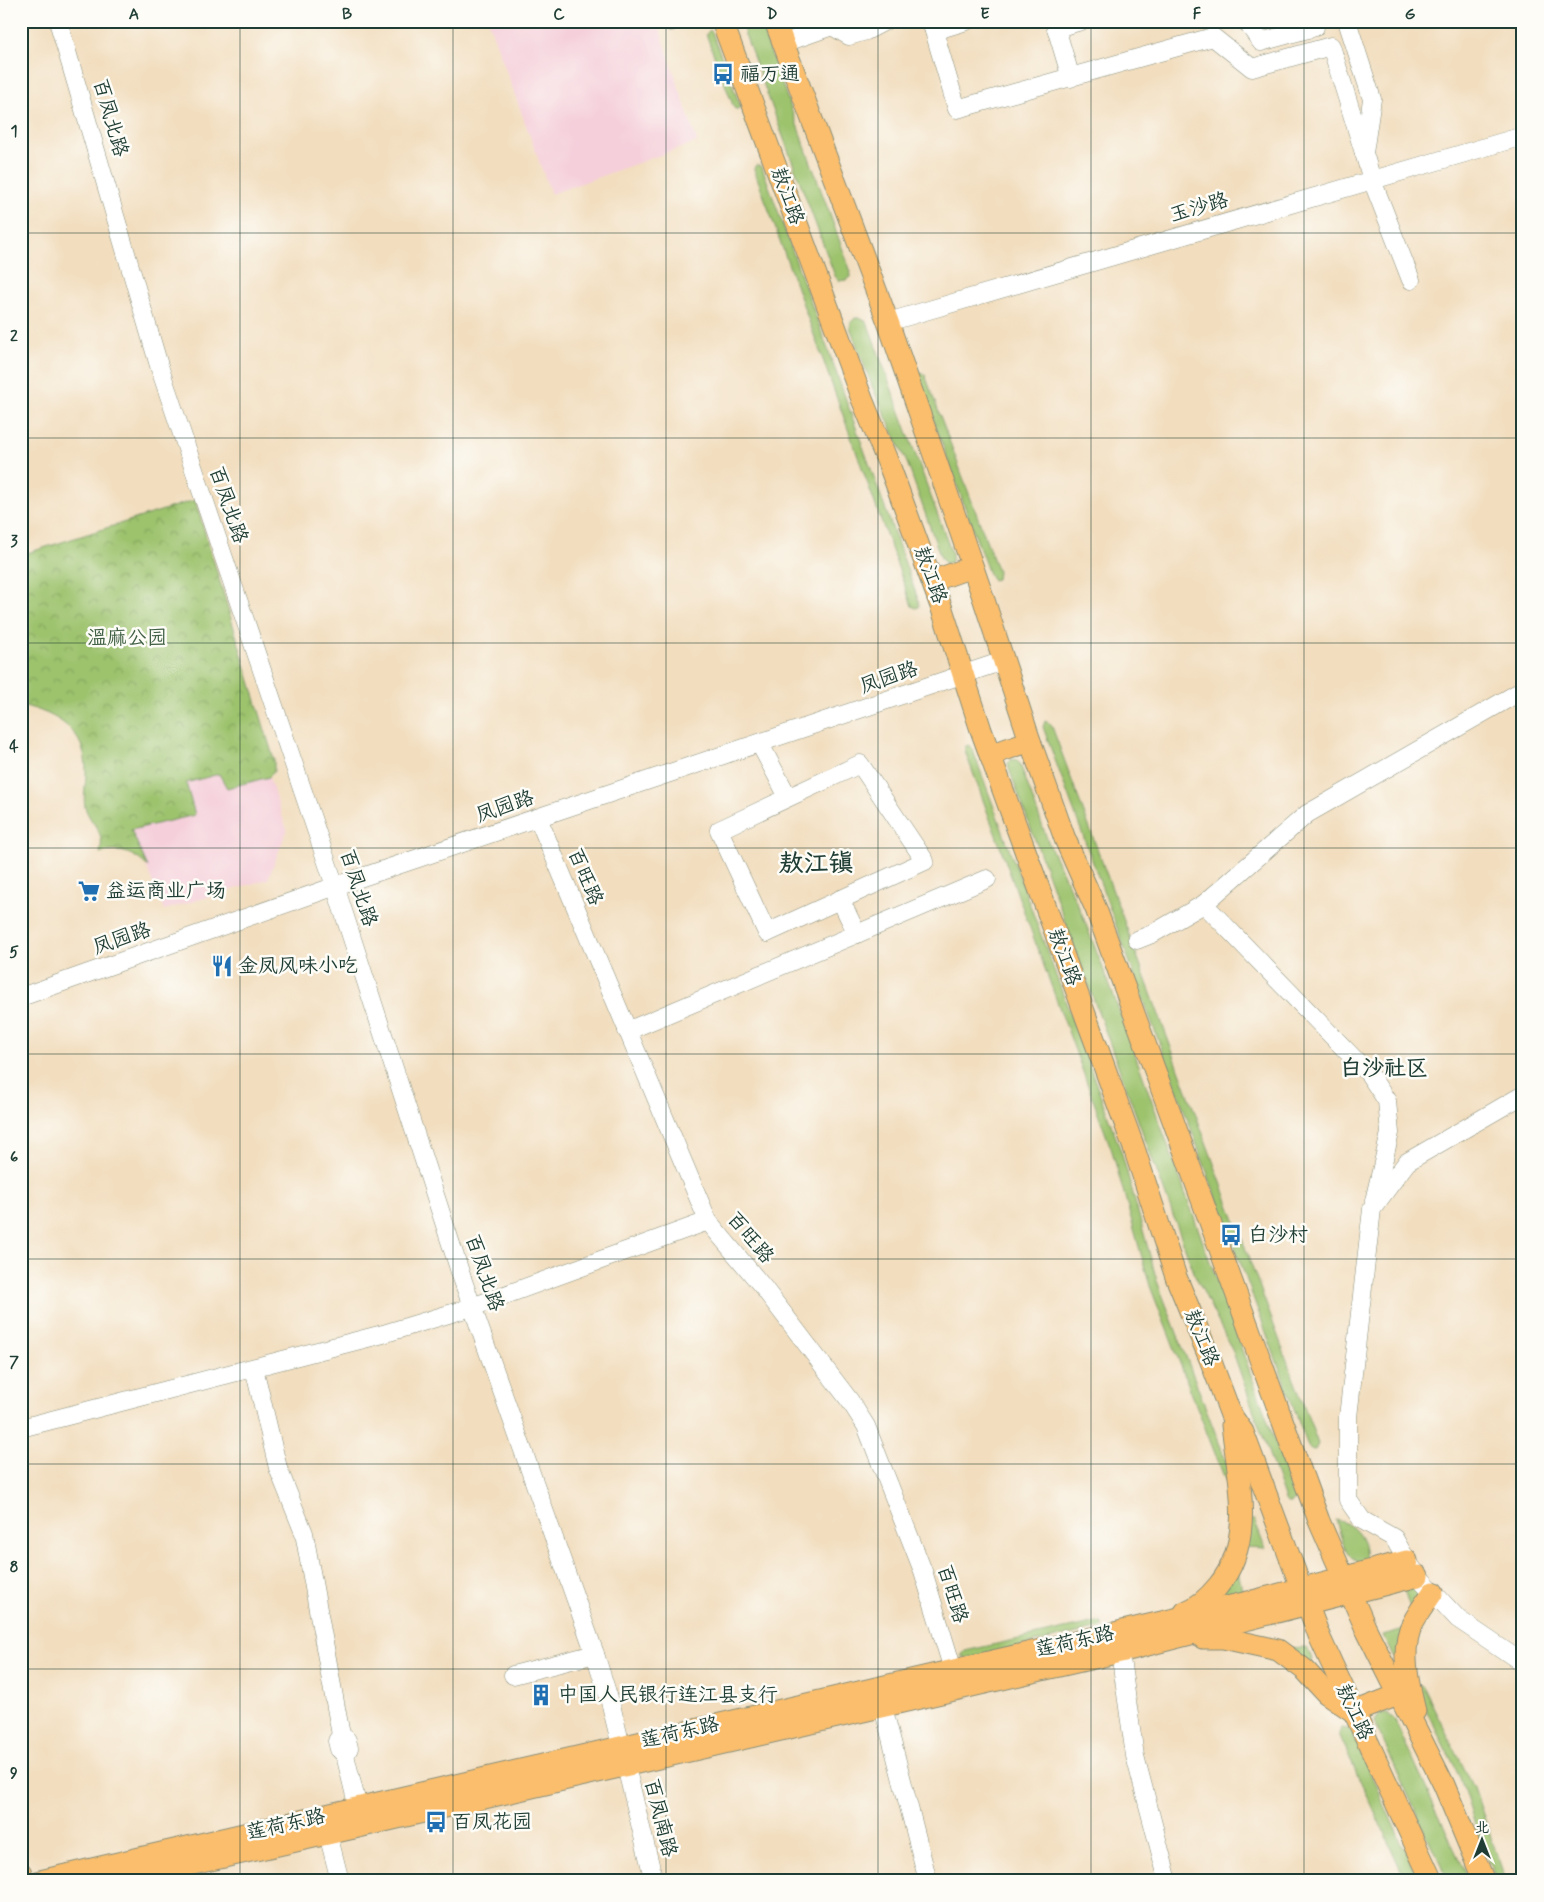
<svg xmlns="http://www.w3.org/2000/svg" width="1544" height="1902" font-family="Mynerve,'LXGW WenKai TC',sans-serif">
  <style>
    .built { fill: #f5cfda }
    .grass { fill: #9dc36d; stroke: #5e8050 }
    .park { fill: url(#park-crowns); stroke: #5e8050 }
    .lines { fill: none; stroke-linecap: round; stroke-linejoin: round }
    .minor-casing { stroke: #888e7a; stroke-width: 19 }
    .major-casing { stroke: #888e7a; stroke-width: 23 }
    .minor { stroke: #fff; stroke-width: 18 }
    .major { stroke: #fabe6d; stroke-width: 21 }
    .grid { fill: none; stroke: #1f3d34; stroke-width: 1; stroke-opacity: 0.55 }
    .labels { text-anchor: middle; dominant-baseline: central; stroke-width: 5; stroke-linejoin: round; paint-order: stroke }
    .poi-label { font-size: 20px; fill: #1f3d34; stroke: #fdfcf7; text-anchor: start }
    .street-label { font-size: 20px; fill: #1f3d34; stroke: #fdfcf7 }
    .park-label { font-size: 20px; fill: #3e5e42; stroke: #fdfcf7 }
    .quarter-label { font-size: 22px; font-weight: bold; fill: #1f3d34; stroke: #fdfcf7 }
    .district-label { font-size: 25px; font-weight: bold; fill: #1f3d34; stroke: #fdfcf7 }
    .neatline { fill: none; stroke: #1f3d34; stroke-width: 2 }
    .grid-label { font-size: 16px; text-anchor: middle; font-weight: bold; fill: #1f3d34 }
  </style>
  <defs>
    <pattern id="park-crowns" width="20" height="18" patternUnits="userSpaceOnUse" patternTransform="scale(1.25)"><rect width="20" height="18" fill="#9dc36d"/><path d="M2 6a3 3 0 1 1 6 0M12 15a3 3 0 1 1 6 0" fill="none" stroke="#7fa05a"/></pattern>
  </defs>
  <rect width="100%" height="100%" fill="#fdfcf7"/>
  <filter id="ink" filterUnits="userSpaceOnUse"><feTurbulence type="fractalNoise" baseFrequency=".02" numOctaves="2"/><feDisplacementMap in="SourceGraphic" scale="10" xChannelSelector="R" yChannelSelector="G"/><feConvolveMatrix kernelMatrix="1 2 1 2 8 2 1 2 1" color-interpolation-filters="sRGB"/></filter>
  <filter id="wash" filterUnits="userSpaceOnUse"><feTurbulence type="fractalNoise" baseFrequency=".0096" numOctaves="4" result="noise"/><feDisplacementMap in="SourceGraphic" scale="20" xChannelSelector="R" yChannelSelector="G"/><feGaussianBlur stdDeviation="1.12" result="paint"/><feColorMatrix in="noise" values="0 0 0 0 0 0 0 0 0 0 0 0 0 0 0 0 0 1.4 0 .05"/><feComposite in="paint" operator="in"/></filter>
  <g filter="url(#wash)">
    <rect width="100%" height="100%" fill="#f2debf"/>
    <g class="built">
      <path d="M488,21h169l40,121 -146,52z"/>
      <path d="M219,773l8,15 42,-11 18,53 -19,49 -104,31 -33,-81 64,-14 -9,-32z"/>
    </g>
    <g class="grass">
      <path d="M740,21h19l92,251 -1,5 -4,3 -7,1 -4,-5z"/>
      <path d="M710,30l2,2 28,73 -2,5 -4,-2 -28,-74z"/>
      <path d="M758,165l4,2 157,435v5l-3,1 -4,-2 -158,-437 1,-3z"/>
      <path d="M855,318h7l5,4 85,232v6l-2,3h-5l-4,-5 -33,-93 -36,-79 -22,-59 1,-5z"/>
      <path d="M920,373l5,2 73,197 -1,7 -4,1 -4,-6 -71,-197z"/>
      <path d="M1045,721l6,3 267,720 -3,6 -6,-1 -266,-722z"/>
      <path d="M968,745l4,3 150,406 35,127 76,198 -3,4 -4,-1 -76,-196 -38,-135 -147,-400v-4z"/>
      <path d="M1011,759l6,1 3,4 29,80 33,70 34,88 180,497 -5,4h-4l-2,-3 -52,-148 -38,-77 -186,-506 -1,-6z"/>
      <path d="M1249,1520h5l11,28 -21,-1z"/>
      <path d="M1336,1520c20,4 32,22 29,42 -21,0 -23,-25 -29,-42z"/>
      <path d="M1237,1567l6,27 -23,3z"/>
      <path d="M1421,1585l4,2 -14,24 -7,-21z"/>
      <path d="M1096,1622l5,1 2,4 -137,32 -5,-3 4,-5z"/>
      <path d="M1404,1629l-7,29 -4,-1 -10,-22z"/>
      <path d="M1307,1647l5,12 -2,4 -21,-15z"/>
      <path d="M1420,1684l4,4 50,100 32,93h-9l-21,-53 -16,-50 -43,-86z"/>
      <path d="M1380,1714h8l6,5 75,162h-21l-70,-151 -3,-9z"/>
      <path d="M1341,1728l9,1 69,152h-13l-67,-147z"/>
    </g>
    <path class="park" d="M195,500l79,260v11l-5,6 -42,11 -8,-14 -33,9 9,32 -64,15 17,37c-15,-15 -28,-19 -48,-14 6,-23 -9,-27 -15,-46 -2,-10 1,-23 1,-34 1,-42 -28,-59 -65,-68v-150z"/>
  </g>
  <g filter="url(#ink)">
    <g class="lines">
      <g class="minor-casing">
        <g id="minor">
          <path d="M58,21l102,348 175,517 127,392 133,376 16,51 43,176"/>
          <path d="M670,21l1,1"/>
          <path d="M931,21l26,88 256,-72 39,31 79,-22 33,107"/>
          <path d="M1054,21l17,57"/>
          <path d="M1246,21l15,21 54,-15 -2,-6"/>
          <path d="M1347,21l25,78 -8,54 8,27 39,100"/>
          <path d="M1056,28l25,-7"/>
          <path d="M934,31l33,-10"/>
          <path d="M784,43l48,-17 17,10 17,-5 19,-10"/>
          <path d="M888,322l635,-186"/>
          <path d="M760,744l28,53"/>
          <path d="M860,764l65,97 -158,72 -48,-103z"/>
          <path d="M538,818l170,403 55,66 87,114 16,25 57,145 30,99"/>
          <path d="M840,899l17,35"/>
          <path d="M1204,904l165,170 18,27 3,32 -16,68"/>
          <path d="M1137,940l15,-6 52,-30 103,-90 216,-124"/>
          <path d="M21,997c105,-37 210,-75 315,-111 222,-76 445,-150 667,-225"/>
          <path d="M627,1031l360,-152"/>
          <path d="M1523,1095l-116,67 -35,47 -24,208v83l14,20 32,18 13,23 11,15 40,43 65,44"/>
          <path d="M254,1368l24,100 26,65 37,202 -4,6 2,8 6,6 4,-7 -2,-8 -6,-5"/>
          <path d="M21,1428l362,-94 89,-27 236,-86"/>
          <path d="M1120,1652l15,104 33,125"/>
          <path d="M513,1675l82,-21"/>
          <path d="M883,1707l45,174"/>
          <path d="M345,1755l13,53"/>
          <path d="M328,1834l12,47"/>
        </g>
      </g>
      <g class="major-casing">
        <g id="major">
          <path d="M722,21l140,378 29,71 51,139 39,121 153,418 42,129 34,82 21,56 12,17 77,206 112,243"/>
          <path d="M775,21l113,301 94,272 48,147 35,98 31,70 223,612 47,108 78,156 40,96"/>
          <path d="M932,581l40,-14"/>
          <path d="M990,755l40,-14"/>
          <path d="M1185,1612c14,-5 24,-15 33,-26 38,-45 20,-108 14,-161"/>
          <path d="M1203,1638h20l55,12 27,20 21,23 28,19"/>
          <path d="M1415,1711c-6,-25 -14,-56 -5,-82 5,-13 15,-25 23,-37"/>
          <path d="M1354,1712l44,-17"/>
          <path d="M21,1873l2,8"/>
          <path d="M40,1881l1217,-281 150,-39"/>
          <path d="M117,1881l237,-53 766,-176 298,-76"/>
        </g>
      </g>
      <use href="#minor" class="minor"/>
      <use href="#major" class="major"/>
    </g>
  </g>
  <path class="grid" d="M240,21v1860M453,21v1860M666,21v1860M878,21v1860M1091,21v1860M1304,21v1860M21,233h1502M21,438h1502M21,643h1502M21,848h1502M21,1054h1502M21,1259h1502M21,1464h1502M21,1669h1502"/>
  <defs>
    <g id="bus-bare" transform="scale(1.725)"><path d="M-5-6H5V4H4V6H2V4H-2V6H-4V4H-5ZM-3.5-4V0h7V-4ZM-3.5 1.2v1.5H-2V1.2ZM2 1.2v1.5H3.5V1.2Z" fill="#1f6fb2" stroke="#fdfcf7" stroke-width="2.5" paint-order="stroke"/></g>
    <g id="supermarket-bare" transform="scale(1.725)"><path d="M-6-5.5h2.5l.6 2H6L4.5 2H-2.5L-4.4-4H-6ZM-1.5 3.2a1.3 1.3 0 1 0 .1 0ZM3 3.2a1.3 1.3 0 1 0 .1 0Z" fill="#1f6fb2" stroke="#fdfcf7" stroke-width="2.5" paint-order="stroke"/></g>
    <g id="restaurant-bare" transform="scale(1.725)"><path d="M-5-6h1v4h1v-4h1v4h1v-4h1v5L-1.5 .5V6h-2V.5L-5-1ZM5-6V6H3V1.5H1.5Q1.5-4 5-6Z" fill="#1f6fb2" stroke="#fdfcf7" stroke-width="2.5" paint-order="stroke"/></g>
    <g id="building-bare" transform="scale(1.725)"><path d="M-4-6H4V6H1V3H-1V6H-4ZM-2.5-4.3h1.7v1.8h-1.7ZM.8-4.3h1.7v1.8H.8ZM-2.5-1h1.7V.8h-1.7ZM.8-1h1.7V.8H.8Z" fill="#1f6fb2" stroke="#fdfcf7" stroke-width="2.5" paint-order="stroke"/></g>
  </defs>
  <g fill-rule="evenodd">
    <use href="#bus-bare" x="723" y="74"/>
    <use href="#supermarket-bare" x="89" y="891"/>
    <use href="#restaurant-bare" x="222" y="966"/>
    <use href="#bus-bare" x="1231" y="1235"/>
    <use href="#building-bare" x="541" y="1695"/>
    <use href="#bus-bare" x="436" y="1822"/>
  </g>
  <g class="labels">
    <g class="poi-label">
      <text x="740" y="74">福万通</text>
      <text x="106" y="891">益运商业广场</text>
      <text x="238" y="966">金凤风味小吃</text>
      <text x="1248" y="1235">白沙村</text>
      <text x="558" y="1695">中国人民银行连江县支行</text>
      <text x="452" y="1822">百凤花园</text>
    </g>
    <g class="street-label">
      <text transform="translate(110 118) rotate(74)">百凤北路</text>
      <text transform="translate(787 196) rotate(70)">敖江路</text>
      <text transform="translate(1199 208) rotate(-16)">玉沙路</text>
      <text transform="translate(228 505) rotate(71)">百凤北路</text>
      <text transform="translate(930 575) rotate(70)">敖江路</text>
      <text transform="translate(889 678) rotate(-19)">凤园路</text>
      <text transform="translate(505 807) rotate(-19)">凤园路</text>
      <text transform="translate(585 877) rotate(67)">百旺路</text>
      <text transform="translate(358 888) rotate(72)">百凤北路</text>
      <text transform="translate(122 939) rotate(-19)">凤园路</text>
      <text transform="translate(1064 957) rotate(70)">敖江路</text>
      <text transform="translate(750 1238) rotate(50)">百旺路</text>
      <text transform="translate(484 1273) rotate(71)">百凤北路</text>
      <text transform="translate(1201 1338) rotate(68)">敖江路</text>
      <text transform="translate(952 1594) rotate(73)">百旺路</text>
      <text transform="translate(1075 1642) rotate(-13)">莲荷东路</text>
      <text transform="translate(1354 1712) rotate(65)">敖江路</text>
      <text transform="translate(680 1733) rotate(-13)">莲荷东路</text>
      <text transform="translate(660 1818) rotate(76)">百凤南路</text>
      <text transform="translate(286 1825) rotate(-13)">莲荷东路</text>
    </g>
    <g class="park-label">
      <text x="127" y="638">温麻公园</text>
    </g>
    <g class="quarter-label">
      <text x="1384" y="1069">白沙社区</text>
    </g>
    <g class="district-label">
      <text x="816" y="864">敖江镇</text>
    </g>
  </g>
  <rect width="1544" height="1902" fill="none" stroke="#fdfcf7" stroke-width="55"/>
  <g transform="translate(1482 1840)" stroke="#fdfcf7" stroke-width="4" paint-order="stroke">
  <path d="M0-4L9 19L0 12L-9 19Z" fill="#1f3d34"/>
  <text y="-8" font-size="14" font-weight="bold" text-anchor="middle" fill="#1f3d34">北</text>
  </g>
  <rect x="28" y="28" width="1488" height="1846" class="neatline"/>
  <g class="grid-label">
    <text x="134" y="19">A</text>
    <text x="347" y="19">B</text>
    <text x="559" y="19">C</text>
    <text x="772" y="19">D</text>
    <text x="985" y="19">E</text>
    <text x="1197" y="19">F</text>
    <text x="1410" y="19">G</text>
    <text x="14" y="136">1</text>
    <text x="14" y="341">2</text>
    <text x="14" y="546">3</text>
    <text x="14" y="751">4</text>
    <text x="14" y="957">5</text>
    <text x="14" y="1162">6</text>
    <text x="14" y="1367">7</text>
    <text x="14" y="1572">8</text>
    <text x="14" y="1778">9</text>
  </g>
</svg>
